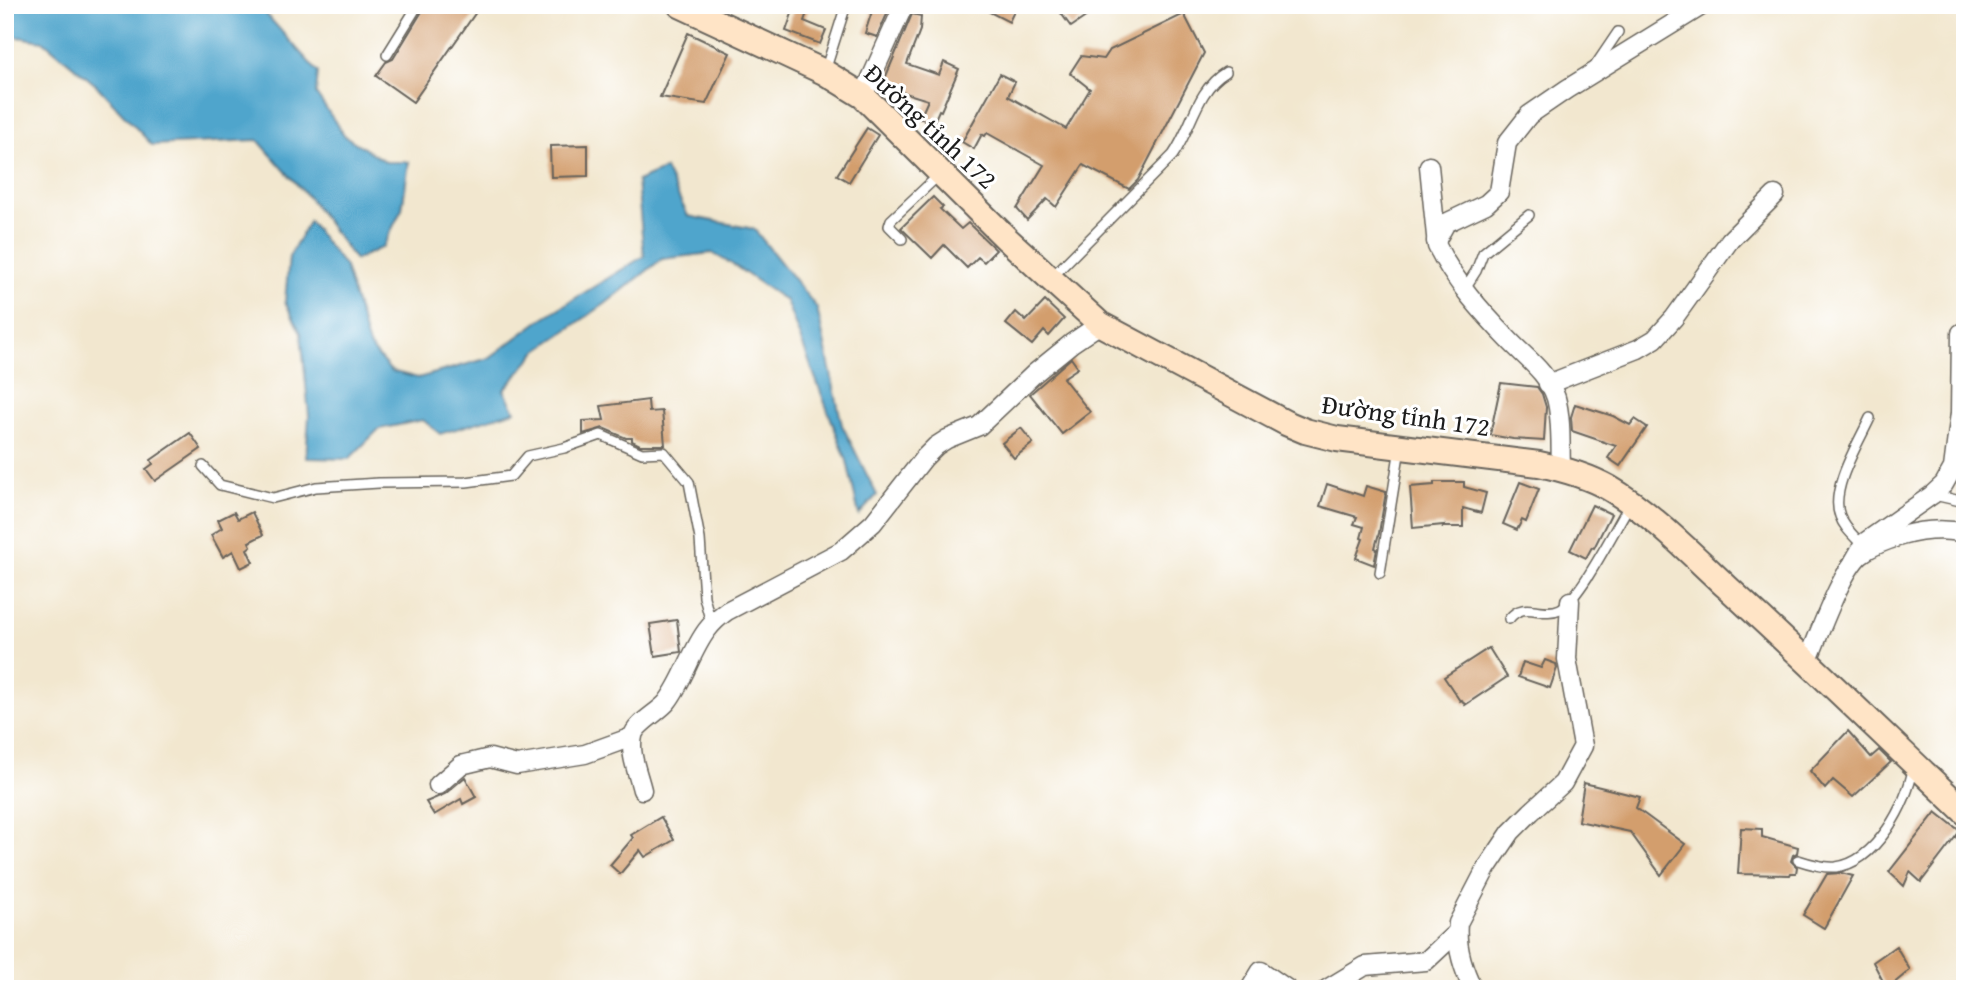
<svg xmlns="http://www.w3.org/2000/svg" width="1970" height="994" font-family="'Gentium Book Plus',serif">
  <style>
    .water { fill: #50a5cc; stroke: #366074; stroke-width: 2 }
    .building { fill: #d39e6d }
    .lines { fill: none; stroke-linecap: round; stroke-linejoin: round }
    .lane-casing { stroke: #67635b; stroke-width: 12 }
    .street-casing { stroke: #67635b; stroke-width: 21 }
    .secondary-casing { stroke: #67635b; stroke-width: 28 }
    .lane { stroke: #fff; stroke-width: 9 }
    .street { stroke: #fff; stroke-width: 18 }
    .secondary { stroke: #ffe4c6; stroke-width: 24 }
    .labels { text-anchor: middle; dominant-baseline: central; stroke-width: 6; stroke-linejoin: round; paint-order: stroke }
    .street-label { font-size: 26px; fill: #1c1c1c; stroke: #fff }
  </style>
  <rect width="100%" height="100%" fill="#fff"/>
  <filter id="ink" filterUnits="userSpaceOnUse"><feTurbulence type="fractalNoise" baseFrequency=".0143" numOctaves="2"/><feDisplacementMap in="SourceGraphic" scale="14" xChannelSelector="R" yChannelSelector="G"/><feConvolveMatrix kernelMatrix="1 2 1 2 8 2 1 2 1" color-interpolation-filters="sRGB"/></filter>
  <filter id="wash" filterUnits="userSpaceOnUse"><feTurbulence type="fractalNoise" baseFrequency=".00686" numOctaves="4" result="noise"/><feDisplacementMap in="SourceGraphic" scale="28" xChannelSelector="R" yChannelSelector="G"/><feGaussianBlur stdDeviation="1.57" result="paint"/><feColorMatrix in="noise" values="0 0 0 0 0 0 0 0 0 0 0 0 0 0 0 0 0 1.4 0 .05"/><feComposite in="paint" operator="in"/></filter>
  <g filter="url(#wash)">
    <rect width="100%" height="100%" fill="#f2e7cf"/>
    <g class="water">
      <path d="M5,5h253l60,67 -2,22 29,42 41,26h23l-7,47 -19,38 -28,13 -46,-62 -51,-58 -106,5 -56,-60 -53,-44 -38,-6z"/>
      <path d="M665,169l23,47 66,13 63,79 25,117 35,70 -18,20 -12,-54 -61,-160 -51,-35 -23,-13 -50,6 -57,45 -67,46 -34,40 11,21 -75,23 -17,-14 -44,9 -30,30 -43,-1 3,-42 -8,-83 -16,-31 4,-45 20,-36 36,46 24,79 22,25 27,7 71,-20 54,-40 101,-62 -7,-75z"/>
    </g>
    <g id="blocks">
      <g class="building">
        <path d="M426,5h55l-68,97 -37,-26 10,-14 7,-3z"/>
        <path d="M795,5h15l-6,16 22,9 -6,14 -34,-13z"/>
        <path d="M874,5h17l-14,32 -12,-4z"/>
        <path d="M976,5h41l-8,17z"/>
        <path d="M1055,5h30l5,9 -19,13z"/>
        <path d="M912,14l9,2 -1,14 -13,34 32,11 5,-13 15,7 -18,42 -2,-1 -6,14 -13,-6 8,-18 -29,-9 -1,3 -17,-6z"/>
        <path d="M1184,14l20,39 -66,127 -9,9 -46,-24 -27,42 -9,-8 -20,21 -10,-11 27,-44 -57,-32 -2,3 -3,-2 -8,15 -12,-7 38,-68 15,8 -7,14 58,33 24,-40 -20,-16 11,-17 23,3 6,-9z"/>
        <path d="M688,33l42,20 -24,51 -46,-7z"/>
        <path d="M867,128l11,7 -29,47 -12,-7z"/>
        <path d="M588,145v31l-37,1 -1,-31z"/>
        <path d="M933,197l10,10 -3,2 21,20 7,-6 28,27 -12,12 -6,-5 -11,11 -23,-23 -12,13 -31,-30z"/>
        <path d="M1045,301l19,18 -15,17 -5,-5 -12,14 -26,-21 10,-12 10,9z"/>
        <path d="M1071,358l7,10 -15,10 27,34 -28,22 -32,-40z"/>
        <path d="M1501,383l36,4 5,7 4,13 -2,34 -31,-2 -23,-4z"/>
        <path d="M648,400l1,12 13,-1 3,34h-25l-8,-4v-3h-6l-23,-10 -20,6v-13l21,-1 -3,-14z"/>
        <path d="M1575,404l38,12 17,9 5,-6 12,8 -27,39 -12,-8 8,-12 -44,-15 -1,-14z"/>
        <path d="M1021,428l12,15 -19,15 -12,-15z"/>
        <path d="M190,433l11,16 -46,32 -9,-12 7,-5 -2,-4z"/>
        <path d="M1434,482h30v5l22,6 -5,20 -18,-5v19h-20l1,-2 -31,3 -3,-41 24,-2z"/>
        <path d="M1520,482l19,7 -13,33 -4,-2 -5,10 -14,-6z"/>
        <path d="M1327,484l36,12 3,-10 20,6 -7,41 -4,15 2,1 -3,16 -18,-7 7,-19 -2,-1 3,-11 -10,-3 3,-7 -37,-11z"/>
        <path d="M1592,505l19,9 -17,34 -2,-1 -6,11 -16,-8z"/>
        <path d="M234,512l4,7 14,-7 11,23 -14,7 2,4 -4,3 6,13 -12,6 -8,-17 -10,6 -12,-22 11,-7 -4,-8z"/>
        <path d="M677,620l4,32 -26,4 -5,-32z"/>
        <path d="M1489,648l18,29 -42,28 -3,-5 -2,1 -16,-24z"/>
        <path d="M1545,660l11,4 1,4 -7,20 -32,-11 5,-15 18,6z"/>
        <path d="M1848,731l23,26 8,-7 12,12 -38,35 -20,-17 -8,9 -15,-18z"/>
        <path d="M465,777l11,20 -13,7 -2,-5 -27,16 -8,-13 19,-8z"/>
        <path d="M1584,783l56,14 -4,11 49,36 -24,31 -31,-43 -52,-11z"/>
        <path d="M1936,812l24,19 -39,51 -11,-10 -6,14 -15,-14z"/>
        <path d="M661,817l13,23 -29,17 -5,-7 -20,24 -10,-9 23,-27 -2,-3z"/>
        <path d="M1741,828l21,1v8l36,10 -1,6 -4,2 -2,6 6,6 -1,6h-5l-1,2 -52,-1z"/>
        <path d="M1841,873l12,3 -29,52 -21,-13 24,-41z"/>
        <path d="M1896,946l14,24 -23,19 -14,-27z"/>
      </g>
    </g>
  </g>
  <g filter="url(#ink)">
    <use href="#blocks" fill-opacity="0" stroke="#67635b" stroke-width="2"/>
    <g class="lines">
      <g class="lane-casing">
        <g id="lane">
          <path d="M387,55l31,-50"/>
          <path d="M1595,66l23,-34"/>
          <path d="M825,71l21,-66"/>
          <path d="M902,239l-13,-13 2,-6 49,-46"/>
          <path d="M1051,278l122,-123c19,-27 23,-65 53,-83"/>
          <path d="M1465,288l11,-17 7,-18 46,-38"/>
          <path d="M203,466l17,19 53,13 43,-11 63,-4 87,-1 45,-6 17,-20 36,-8 37,-13 41,18 22,-1 25,30 11,57 4,58 7,26"/>
          <path d="M1934,495l31,7"/>
          <path d="M1863,546c-9,-10 -19,-18 -23,-30 -11,-26 19,-74 30,-98"/>
          <path d="M1380,573l20,-125"/>
          <path d="M1509,619c15,-20 33,-1 51,-10 20,-10 57,-84 70,-105"/>
          <path d="M1798,860c12,4 25,8 38,7 40,-5 71,-63 77,-98"/>
        </g>
      </g>
      <g class="street-casing">
        <g id="street">
          <path d="M863,96l41,-91"/>
          <path d="M1429,166l8,80c17,35 45,66 72,94 17,18 39,33 47,58 6,22 4,48 5,70"/>
          <path d="M1436,241l10,-18 40,-19 13,-12 8,-49 22,-28 38,-26 136,-84"/>
          <path d="M1548,384l90,-35 17,-10 19,-21 56,-78 45,-45"/>
          <path d="M1854,561l11,-19 67,-47 12,-11 9,-16 7,-55 1,-80"/>
          <path d="M1808,660c11,-25 33,-89 53,-106 12,-9 26,-14 40,-18 21,-6 42,-8 64,-3"/>
          <path d="M438,785l23,-20 29,-7 27,7 68,-11 47,-17"/>
          <path d="M642,790c-4,-17 -13,-36 -9,-54 2,-12 26,-24 34,-34 17,-22 24,-51 40,-72 6,-8 13,-14 20,-19l114,-60 32,-28 51,-65 12,-12 11,-7 32,-13 56,-53 37,-30 28,-19"/>
          <path d="M1250,989l11,-18 26,18"/>
          <path d="M1327,989l38,-23 61,-5 31,-29"/>
          <path d="M1473,989c-10,-20 -17,-44 -15,-66l28,-54 25,-37 20,-20 32,-29 20,-37 -16,-87 3,-58"/>
        </g>
      </g>
      <g class="secondary-casing">
        <path id="secondary" d="M680,5l144,67 39,24 144,143 93,85 186,99 19,8 32,8 202,25c24,5 49,12 70,24 43,25 83,67 119,100 80,73 158,149 237,224"/>
      </g>
      <use href="#lane" class="lane"/>
      <use href="#street" class="street"/>
      <use href="#secondary" class="secondary"/>
    </g>
  </g>
  <g class="labels">
    <g class="street-label">
      <text transform="translate(931 126) rotate(43)">Đường tỉnh 172</text>
      <text transform="translate(1406 415) rotate(8)">Đường tỉnh 172</text>
    </g>
  </g>
  <rect width="1970" height="994" fill="none" stroke="#fff" stroke-width="28"/>
</svg>
